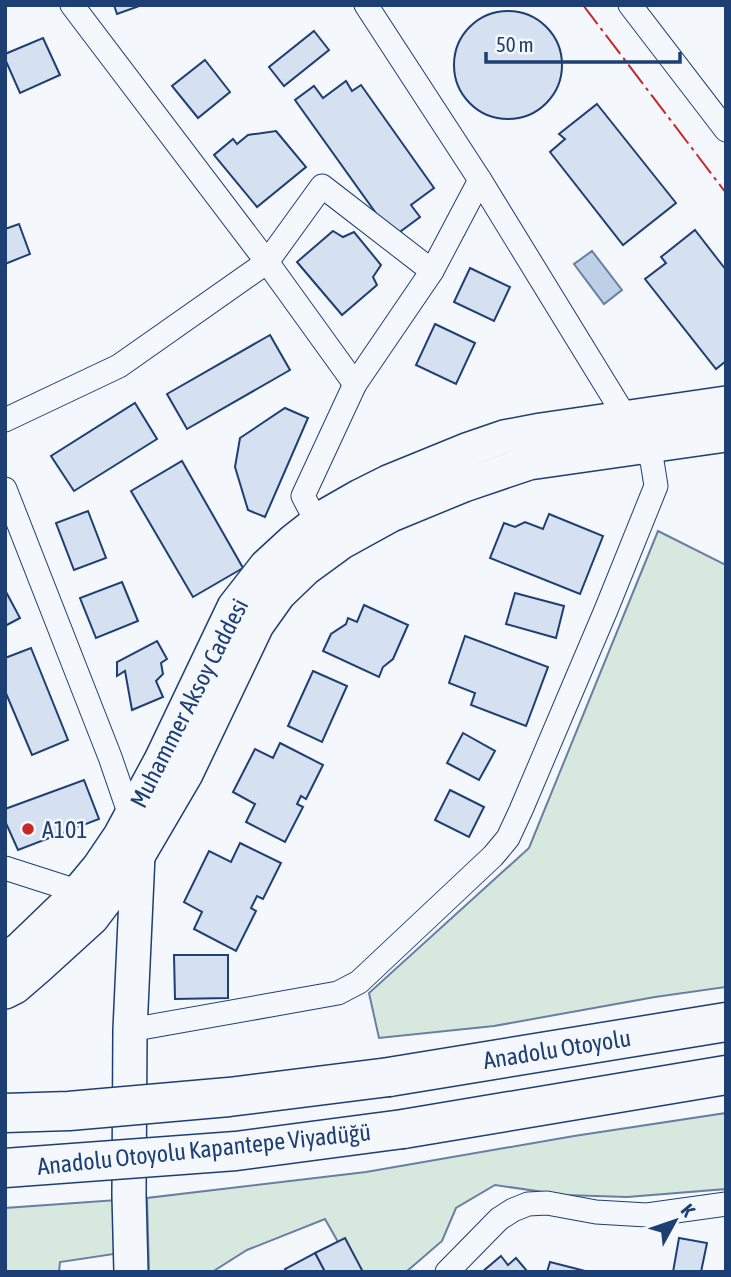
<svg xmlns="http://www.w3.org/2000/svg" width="731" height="1277" font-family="'Asap Condensed',sans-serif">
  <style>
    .green { fill: #d7e8df; stroke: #687fa3; stroke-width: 2 }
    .water { fill: #bed0e5; stroke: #687fa3; stroke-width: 2 }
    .building { fill: #d5e0f0; stroke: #1d3f73; stroke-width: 2 }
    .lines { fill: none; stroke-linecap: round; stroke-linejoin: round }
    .street-casing { stroke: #1d3f73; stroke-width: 25 }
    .secondary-casing { stroke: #1d3f73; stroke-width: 36 }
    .highway-casing { stroke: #1d3f73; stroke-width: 41 }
    .street { stroke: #f4f7fb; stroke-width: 23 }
    .secondary { stroke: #f4f7fb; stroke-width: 33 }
    .highway { stroke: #f4f7fb; stroke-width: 38 }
    .highway-bridge-casing { stroke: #1d3f73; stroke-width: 41; stroke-linecap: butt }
    .highway-bridge { stroke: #f4f7fb; stroke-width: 38 }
    .power { stroke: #c62828; stroke-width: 2; stroke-dasharray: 24 5 3.5 5; stroke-linecap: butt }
    .poi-dot { fill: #c62828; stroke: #f4f7fb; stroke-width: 2.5 }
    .labels { text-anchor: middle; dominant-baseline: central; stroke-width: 5; stroke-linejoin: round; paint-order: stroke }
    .street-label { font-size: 24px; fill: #1d3f73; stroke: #f4f7fb }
    .poi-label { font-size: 24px; fill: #1d3f73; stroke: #f4f7fb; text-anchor: start }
  </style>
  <rect width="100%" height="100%" fill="#f4f7fb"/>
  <g class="green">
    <path d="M658,531l68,34v422l-71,10 -161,29 -115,12 -10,-45 160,-145z"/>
    <path d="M726,1113v76l-99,8 -63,-2 -69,-10 -39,23 -14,33 -36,31h-51l-30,-53 -78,31 -35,22h-63l-2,-74 219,-26 208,-36z"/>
    <path d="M117,1200l-3,54 -54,8 -1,10h-54v-64z"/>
  </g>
  <path class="water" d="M592,251l30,39 -18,14 -30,-40z"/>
  <g class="building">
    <path d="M114,5h28l-25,9z"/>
    <circle cx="508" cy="65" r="54"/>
    <path d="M314,31l15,19 -45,36 -15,-19z"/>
    <path d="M43,38l17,37 -40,18 -15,-34v-5z"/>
    <path d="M205,60l25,32 -32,26 -26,-32z"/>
    <path d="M346,81l6,10 9,-6 73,103 -23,17 9,12 -27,20 -98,-137 19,-14 9,12z"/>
    <path d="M597,104l79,99 -53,42 -73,-93 15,-13 -6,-5z"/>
    <path d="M276,131l30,36 -49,40 -43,-52 19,-16 4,5 11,-9z"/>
    <path d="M19,224l11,30 -25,10v-35z"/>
    <path d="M695,230l31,40v91l-10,8 -71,-90 21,-16 -5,-6z"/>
    <path d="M333,231l10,6 11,-5 27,33 -8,12 4,8 -35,30 -45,-53z"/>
    <path d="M470,268l40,19 -16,34 -40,-19z"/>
    <path d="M435,324l40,19 -19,41 -40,-19z"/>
    <path d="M270,335l20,35 -103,59 -20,-35z"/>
    <path d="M135,403l22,36 -83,52 -23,-35z"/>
    <path d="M285,408l23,10 -43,99 -17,-7 -13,-43 5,-29z"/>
    <path d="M182,461l61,107 -50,29 -62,-106z"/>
    <path d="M88,511l18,47 -32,12 -18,-47z"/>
    <path d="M549,514l54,22 -23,58 -90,-36 14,-35 11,4 10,-5 18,7z"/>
    <path d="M122,582l16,39 -42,17 -16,-40z"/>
    <path d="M5,590l15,28 -15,8z"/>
    <path d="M515,593l49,13 -8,32 -50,-14z"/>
    <path d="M364,605l44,20 -15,34 -10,8 -4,10 -56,-26 8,-17 15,-10 2,-6 9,4z"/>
    <path d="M465,636l83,31 -22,59 -55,-21 4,-12 -26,-10z"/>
    <path d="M157,641l10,18 -6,4 2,11 -7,7 7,16 -31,13 -7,-39 -8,5v-14z"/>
    <path d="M31,648l37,92 -36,15 -27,-64v-33z"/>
    <path d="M313,671l34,15 -25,56 -34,-16z"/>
    <path d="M463,733l32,18 -16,29 -32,-17z"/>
    <path d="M280,743l43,22 -17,34 -5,-3 -4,8 6,3 -18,35 -39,-20 9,-18 -22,-12 22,-43 18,9z"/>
    <path d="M84,780l15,39 -81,31 -13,-29v-12z"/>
    <path d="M450,790l34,17 -15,30 -34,-17z"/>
    <path d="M240,843l41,20 -18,36 -6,-3 -6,12 5,3 -20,40 -42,-22 8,-17 -18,-10 25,-51 22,11z"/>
    <path d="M174,955h54v43l-53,1z"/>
    <path d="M345,1238l18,34h-38l-10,-19z"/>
    <path d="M679,1238l28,5 -6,29h-28z"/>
    <path d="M315,1253l10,19h-38l-2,-3z"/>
    <path d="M501,1256l7,9 8,-7 11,13 -45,1z"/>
    <path d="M550,1262l39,10h-42z"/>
  </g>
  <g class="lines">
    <g class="street-casing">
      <g id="street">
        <path d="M72,5l195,257 88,122"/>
        <path d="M366,5l114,175"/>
        <path d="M630,5l96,125"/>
        <path d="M5,420l114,-54 148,-104 55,-76 110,85"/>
        <path d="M5,489l105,268 21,61"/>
        <path d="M323,534l-20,-38 52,-112 77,-113 48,-91 146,238"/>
        <path d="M5,868l84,27"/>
        <path d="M130,1030l208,-37 21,-11 134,-126 15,-18 13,-28 85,-200 50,-124 -4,-25 -8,-13"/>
        <path d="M447,1272l52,-53 14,-9 15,-6 19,-1 49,9 51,3 79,-11"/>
      </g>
    </g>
    <g class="secondary-casing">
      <g id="secondary">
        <path d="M5,959l15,-10 54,-52 25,-30 21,-31 41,-76 73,-153 32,-41 26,-24 33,-26 35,-20 28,-14 81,-33 35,-12 37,-7 185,-27"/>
        <path d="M5,992l10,-5 22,-19 55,-50 25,-33 21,-29 48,-82 71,-149 22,-31 26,-25 37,-27 49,-27 73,-30 65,-22 197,-28"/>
        <path d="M131,1272l-2,-77 1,-165 8,-175"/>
      </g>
    </g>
    <g class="highway-casing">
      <g id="highway">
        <path d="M389,1077l337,-55"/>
        <path d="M403,1129l323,-54"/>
      </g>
    </g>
    <use href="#street" class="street"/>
    <use href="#secondary" class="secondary"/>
    <use href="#highway" class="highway"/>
    <g class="highway-bridge-casing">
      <g id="highway-bridge">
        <path d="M5,1113l64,-2 160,-14 160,-20"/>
        <path d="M5,1168l231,-17 167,-22"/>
      </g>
    </g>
    <use href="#highway-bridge" class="highway-bridge"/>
    <path class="power" d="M583,5l143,188"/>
  </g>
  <circle class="poi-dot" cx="28" cy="829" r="7"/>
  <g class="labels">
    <g class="street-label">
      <text transform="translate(189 703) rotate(-63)">Muhammer Aksoy Caddesi</text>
      <text transform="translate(557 1049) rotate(-9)">Anadolu Otoyolu</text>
      <text transform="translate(204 1149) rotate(-6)">Anadolu Otoyolu Kapantepe Viyadüğü</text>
    </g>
    <g class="poi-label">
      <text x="42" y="829">A101</text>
    </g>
  </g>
  <rect width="731" height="1277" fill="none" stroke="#1d3f73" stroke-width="14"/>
  <g transform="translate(675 1221) rotate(50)" stroke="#f4f7fb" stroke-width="5" paint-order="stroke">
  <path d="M0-5L12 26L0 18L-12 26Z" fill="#1d3f73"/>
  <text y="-10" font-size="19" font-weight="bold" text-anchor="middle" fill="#1d3f73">K</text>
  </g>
  <path d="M486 52v10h194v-10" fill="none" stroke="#1d3f73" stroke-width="3.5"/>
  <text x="496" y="52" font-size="21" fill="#1d3f73" stroke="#f4f7fb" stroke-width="5" paint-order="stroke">50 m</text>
</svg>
